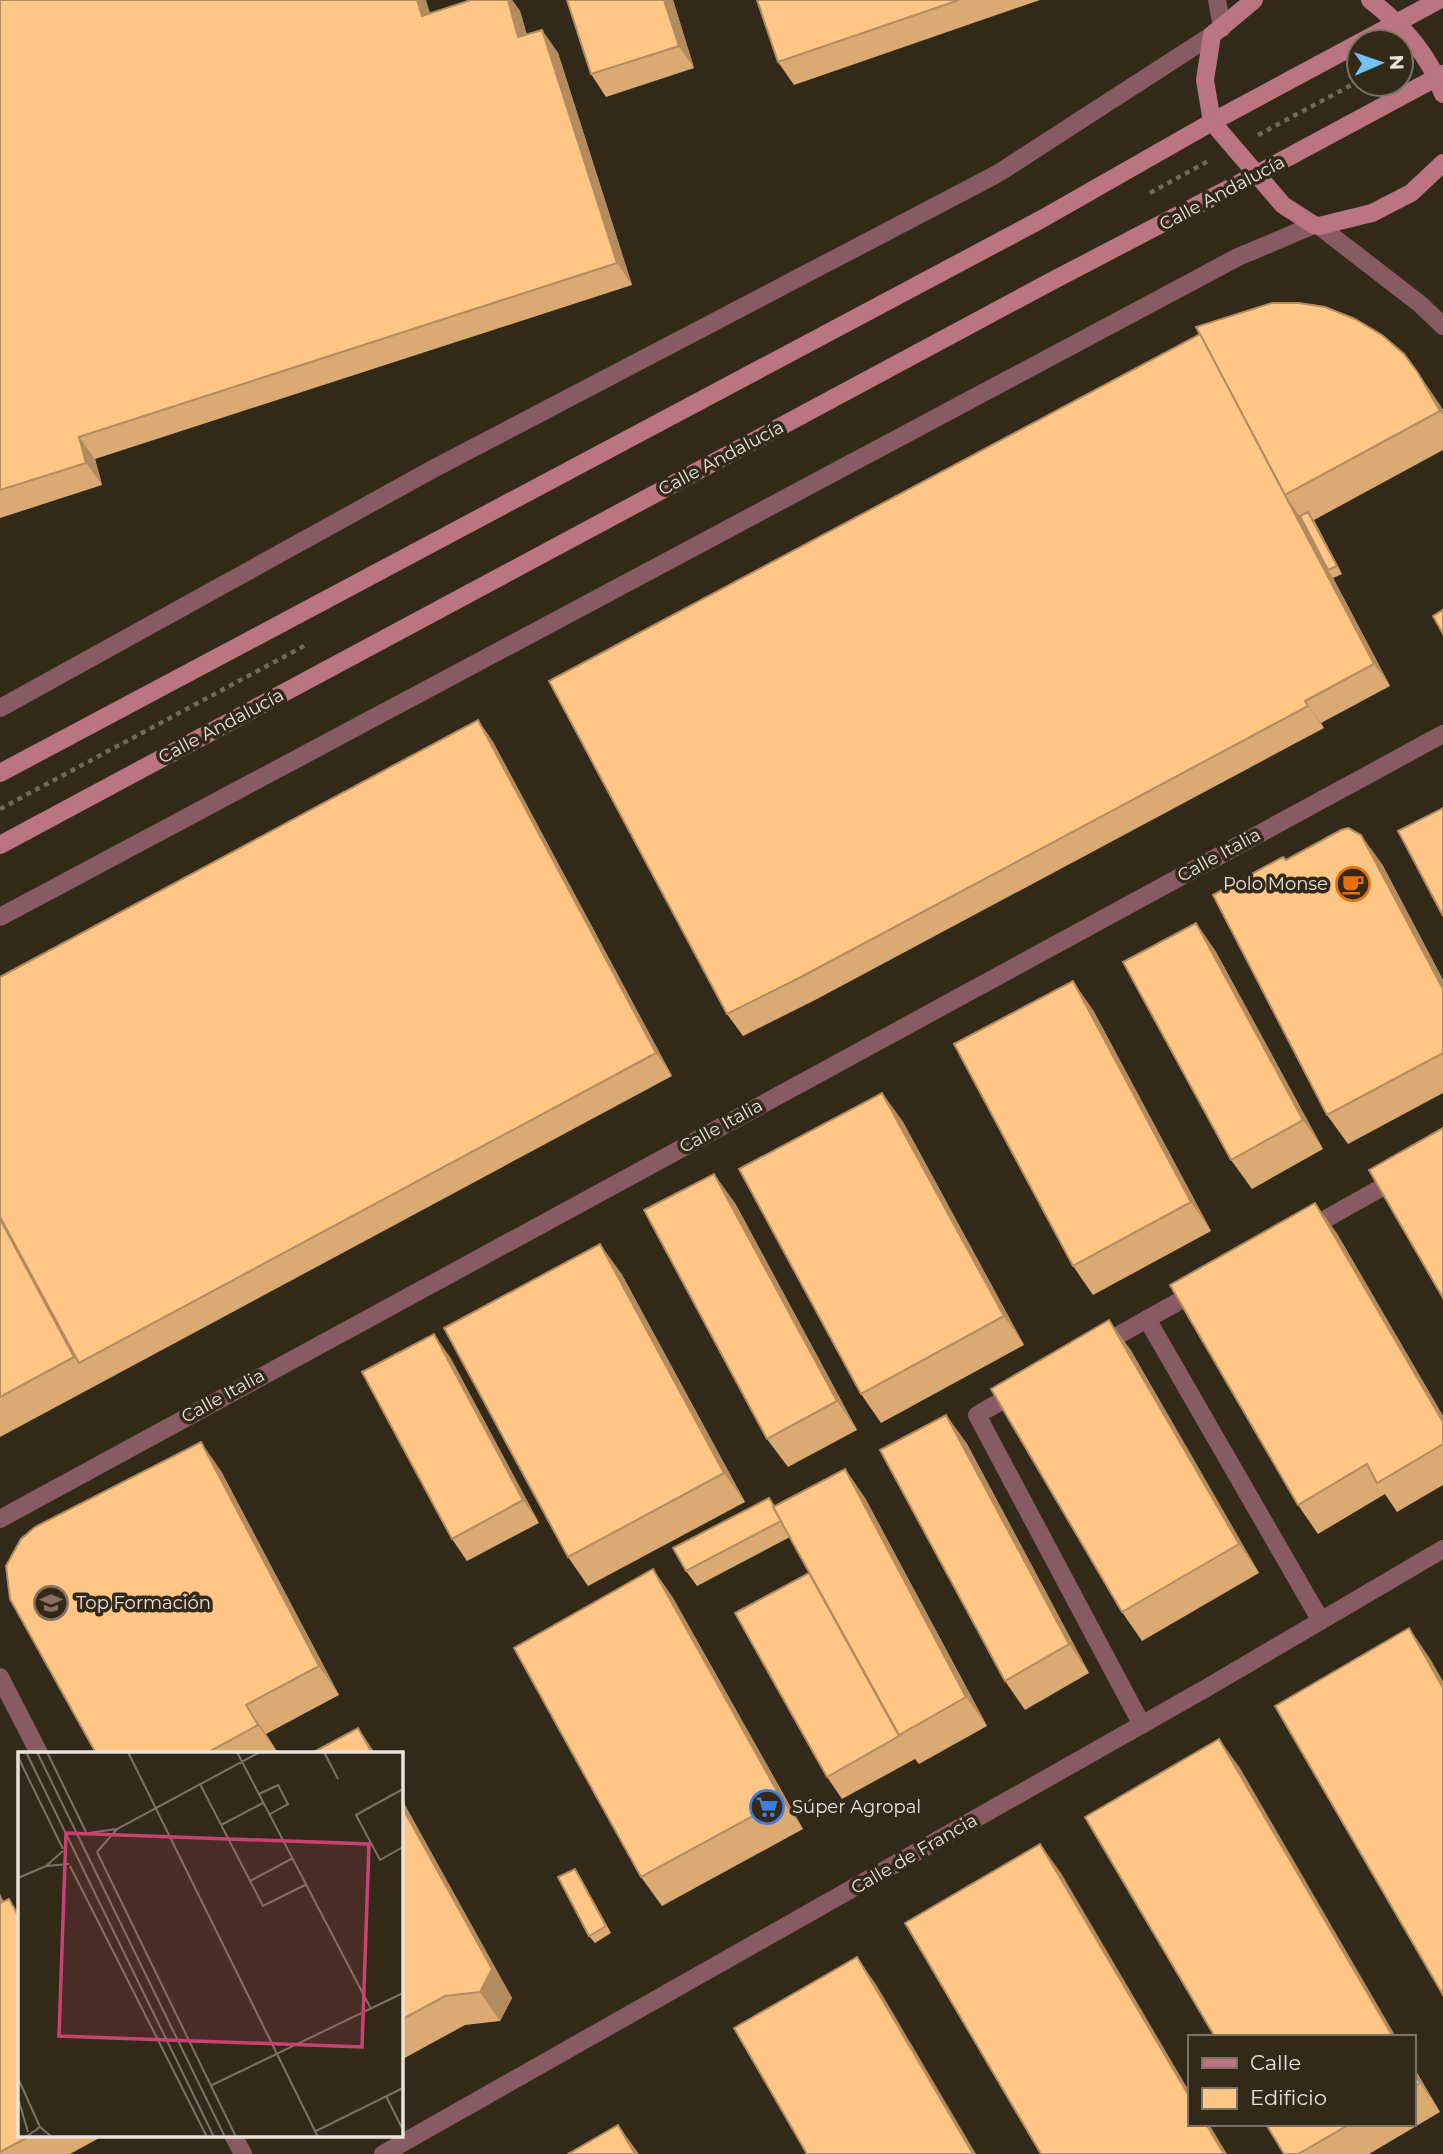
<svg xmlns="http://www.w3.org/2000/svg" width="1443" height="2154" font-family="Montserrat,sans-serif">
  <style>
    .lines { fill: none; stroke-linecap: round; stroke-linejoin: round }
    .path { stroke: #72695b; stroke-width: 4.5; stroke-dasharray: 5 5; stroke-linecap: butt }
    .lane { stroke: #875b61; stroke-width: 18 }
    .street { stroke: #875b61; stroke-width: 18 }
    .secondary { stroke: #bb7580; stroke-width: 18 }
    .wall { fill: #dbaa73 }
    .shaded-wall { fill: #b28b5e }
    .building { fill: #ffc686; stroke: #b28b5e; stroke-width: 2 }
    .labels { text-anchor: middle; dominant-baseline: central; stroke-width: 7; stroke-linejoin: round; paint-order: stroke }
    .street-label { font-size: 18px; fill: #e9e3d9; stroke: #332919 }
    .poi-label { font-size: 18px; fill: #e9e3d9; stroke: #332919; text-anchor: start }
    .inset-road { fill: none; stroke: #7c7366; stroke-width: 2 }
    .view { fill: #ca4174; fill-opacity: 0.15; stroke: #ca4174; stroke-width: 3.5 }
    .inset-edge { fill: none; stroke: #e9e3d9; stroke-width: 3.5 }
  </style>
  <rect width="100%" height="100%" fill="#332919"/>
  <g class="lines">
    <g class="path">
      <path d="M1258,135l101,-54"/>
      <path d="M1150,193l60,-33"/>
      <path d="M0,809l306,-164"/>
    </g>
    <g class="lane">
      <path d="M0,708l433,-239 564,-295 215,-139"/>
      <path d="M0,917l1238,-660 76,-32"/>
      <path d="M1306,1230l137,-77"/>
      <path d="M1147,1319l174,302"/>
      <path d="M1101,1345l98,-55"/>
      <path d="M1019,1391l-42,24 165,310"/>
    </g>
    <g class="street">
      <path d="M1217,0l5,28"/>
      <path d="M1319,226l101,78 23,22"/>
      <path d="M0,1519l1443,-785"/>
      <path d="M0,1677l39,76"/>
      <path d="M233,2135l10,19"/>
      <path d="M383,2154l820,-464 240,-141"/>
    </g>
    <g class="secondary">
      <path d="M1254,0l-42,35 -7,45 7,42 71,83 31,20 5,1 53,-13 39,-20 32,-30"/>
      <path d="M1370,0c32,25 59,54 73,94"/>
      <path d="M1361,42l78,-42"/>
      <path d="M0,773l1040,-553 172,-98 147,-79"/>
      <path d="M0,845l1050,-563 207,-108 186,-100"/>
    </g>
  </g>
  <g class="wall">
    <path d="M0,0l430,14 41,-14h41l8,11 7,24 15,-5 16,23 74,232 -537,174 7,26 -102,33z"/>
    <path d="M567,0h106l21,68 -88,29 -15,-23z"/>
    <path d="M757,0h283l-246,85 -16,-23z"/>
    <path d="M1418,373l25,37v40l-129,70 28,54 -9,4 -1,-2 58,110 -69,37 3,5 -507,271 -74,37 -16,-22z"/>
    <path d="M478,720l15,22 179,334 -672,361v-460z"/>
    <path d="M1382,864l61,116v113l-95,51 -21,-29z"/>
    <path d="M1196,923l20,29 107,197 -71,40 -21,-29z"/>
    <path d="M1093,1010l118,221 -118,64 -20,-29z"/>
    <path d="M882,1093l21,29 121,223 -143,78 -20,-29z"/>
    <path d="M735,1203l122,227 -69,37 -21,-28z"/>
    <path d="M1336,1232l107,184v69l-46,27 -12,-18 -67,40 -20,-29z"/>
    <path d="M621,1273l124,229 -157,84 -20,-29z"/>
    <path d="M1130,1349l129,224 -117,68 -20,-29z"/>
    <path d="M450,1357l89,166 -72,38 -15,-22z"/>
    <path d="M946,1415l21,29 122,229 -64,37 -20,-29z"/>
    <path d="M845,1469l20,29 122,228 -68,38 -4,-5 -73,40 -15,-22 -18,-204 -19,-36 -93,49 -11,-15 89,-65z"/>
    <path d="M221,1471l118,224 -73,39 12,19h-182z"/>
    <path d="M653,1569l20,29 130,231 -141,77 -21,-29z"/>
    <path d="M401,1798l111,200 -12,23 -35,4 -64,35z"/>
    <path d="M580,1877l31,56 -16,10 -6,-7z"/>
    <path d="M0,1894l19,241h86l-35,19h-70z"/>
    <path d="M1413,2066l27,46 -71,42h-85l-18,-30h147z"/>
  </g>
  <g class="shaded-wall">
    <path d="M417,0h9l12,39 -16,-23z"/>
    <path d="M508,0h4l8,11 14,49 -16,-23z"/>
    <path d="M664,0h9l21,68 -15,-22z"/>
    <path d="M542,30l16,23 74,232 -15,-22z"/>
    <path d="M1418,373l20,29 5,8v6z"/>
    <path d="M79,437l16,22 7,26 -16,-22z"/>
    <path d="M1287,498l16,23 25,49 4,6 58,110 -16,-22z"/>
    <path d="M1308,512l6,8 28,54 -5,-8z"/>
    <path d="M1305,701l16,22 3,5 -16,-22z"/>
    <path d="M478,720l15,22 179,334 -16,-23z"/>
    <path d="M1361,835l21,29 61,116v9z"/>
    <path d="M1196,923l20,29 107,197 -20,-29z"/>
    <path d="M1073,981l20,29 118,221 -20,-29z"/>
    <path d="M882,1093l21,29 121,223 -20,-29z"/>
    <path d="M714,1174l21,29 122,227 -20,-29z"/>
    <path d="M1315,1203l21,29 107,184v6z"/>
    <path d="M600,1244l21,29 124,229 -21,-29z"/>
    <path d="M1109,1320l21,29 129,224 -20,-29z"/>
    <path d="M434,1334l16,23 89,166 -16,-23z"/>
    <path d="M946,1415l21,29 122,229 -20,-29z"/>
    <path d="M201,1442l20,29 118,224 -20,-29z"/>
    <path d="M845,1469l20,29 122,228 -21,-29z"/>
    <path d="M653,1569l20,29 130,231 -21,-29z"/>
    <path d="M1409,1628l20,29 14,24v7z"/>
    <path d="M246,1705l20,29 12,19 -20,-28z"/>
    <path d="M358,1728l17,25h-3z"/>
    <path d="M1219,1739l21,29 156,269h-3z"/>
    <path d="M401,1798l111,200 -12,23 -20,-29 -79,-187z"/>
    <path d="M1040,1844l21,29 128,218v5z"/>
    <path d="M575,1869l5,8 31,56 -5,-7z"/>
    <path d="M0,1894l19,36 -19,-27z"/>
    <path d="M857,1957l20,29 99,168h-3z"/>
    <path d="M1413,2066l27,46 -20,-29 -7,-12z"/>
    <path d="M1206,2124h3l18,30h-3z"/>
    <path d="M618,2125l21,29h-4z"/>
  </g>
  <g class="building">
    <path d="M0,0h417l5,16 49,-16h37l10,37 24,-7 75,233 -538,174 7,26 -86,27z"/>
    <path d="M567,0h97l15,46 -88,28z"/>
    <path d="M757,0h202l-181,62z"/>
    <path d="M1272,303h27l26,4 30,12 27,16 22,19 14,19 22,38 -155,84 -89,-168z"/>
    <path d="M1200,334l174,330 -69,37 3,5 -507,271 -74,37 -178,-333z"/>
    <path d="M1308,512l29,54 -9,4 -28,-54z"/>
    <path d="M1443,610v24l-10,-18z"/>
    <path d="M478,720l178,333 -577,310 -79,-146v-240z"/>
    <path d="M1443,808v108l-45,-85z"/>
    <path d="M1348,828l13,7 82,154v64l-116,62 -114,-220 70,-38 3,3 55,-30z"/>
    <path d="M1196,923l107,197 -72,40 -108,-198z"/>
    <path d="M1073,981l118,221 -118,64 -119,-222z"/>
    <path d="M882,1093l122,223 -143,78 -122,-225z"/>
    <path d="M1443,1128v170l-74,-128z"/>
    <path d="M714,1174l123,227 -70,38 -123,-229z"/>
    <path d="M1315,1203l128,219v22l-66,39 -10,-19 -69,41 -128,-220z"/>
    <path d="M0,1219l74,138 -74,40z"/>
    <path d="M600,1244l124,229 -156,84 -124,-229z"/>
    <path d="M1109,1320l130,224 -117,68 -131,-223z"/>
    <path d="M434,1334l89,166 -71,39 -90,-167z"/>
    <path d="M946,1415l123,229 -64,37 -125,-231z"/>
    <path d="M201,1442l118,224 -73,39 12,20 -51,28h-111l-86,-154 -4,-33 15,-27 14,-12z"/>
    <path d="M845,1469l121,228 -67,38 -126,-228z"/>
    <path d="M769,1498l5,8 -1,1 8,14 -95,50 -13,-23z"/>
    <path d="M653,1569l129,231 -141,77 -127,-229z"/>
    <path d="M809,1573l90,163 -72,41 -92,-164z"/>
    <path d="M1409,1628l34,60v307l-168,-289z"/>
    <path d="M358,1728l14,25h-60z"/>
    <path d="M1219,1739l174,298h-178l-130,-220z"/>
    <path d="M401,1805l91,164 -12,23 -35,4 -44,24z"/>
    <path d="M1040,1844l149,252v28h17l18,30h-183l-136,-231z"/>
    <path d="M575,1869l31,57 -17,10 -31,-59z"/>
    <path d="M9,1899l10,18v218h13l-32,17v-249z"/>
    <path d="M857,1957l116,197h-166l-73,-126z"/>
    <path d="M1413,2071l7,12 -7,4z"/>
    <path d="M1266,2124h84l-52,30h-14z"/>
    <path d="M618,2125l17,29h-67z"/>
  </g>
  <defs>
    <g id="cafe-ring" transform="scale(1.75)"><circle r="9.5" fill="#332919" stroke="#e8710a" stroke-width="1.5"/><path d="M-5.5-4.5H6V0H3Q3 3.5 0 3.5H-2.5Q-5.5 3.5-5.5 0ZM3-3.2v2h1.7v-2ZM-6 4.5H4V6H-6Z" fill="#e8710a"/></g>
    <g id="university-ring" transform="scale(1.75)"><circle r="9.5" fill="#332919" stroke="#8d6e63" stroke-width="1.5"/><path d="M0-5L7-2L0 1L-7-2ZM-4 1L0 2.5L4 1V4Q0 6-4 4Z" fill="#8d6e63"/></g>
    <g id="supermarket-ring" transform="scale(1.75)"><circle r="9.5" fill="#332919" stroke="#3f7fe0" stroke-width="1.5"/><path d="M-6-5.5h2.5l.6 2H6L4.5 2H-2.5L-4.4-4H-6ZM-1.5 3.2a1.3 1.3 0 1 0 .1 0ZM3 3.2a1.3 1.3 0 1 0 .1 0Z" fill="#3f7fe0"/></g>
  </defs>
  <g fill-rule="evenodd">
    <use href="#cafe-ring" x="1353" y="884"/>
    <use href="#university-ring" x="51" y="1603"/>
    <use href="#supermarket-ring" x="767" y="1807"/>
  </g>
  <g class="labels">
    <g class="street-label">
      <text transform="translate(1222 193) rotate(-28)">Calle Andalucía</text>
      <text transform="translate(721 458) rotate(-28)">Calle Andalucía</text>
      <text transform="translate(221 726) rotate(-28)">Calle Andalucía</text>
      <text transform="translate(1219 855) rotate(-29)">Calle Italia</text>
      <text transform="translate(721 1126) rotate(-29)">Calle Italia</text>
      <text transform="translate(223 1396) rotate(-29)">Calle Italia</text>
      <text transform="translate(914 1854) rotate(-30)">Calle de Francia</text>
    </g>
    <g class="poi-label">
      <text x="1328" y="884" text-anchor="end">Polo Monse</text>
      <text x="76" y="1603">Top Formación</text>
      <text x="792" y="1807">Súper Agropal</text>
    </g>
  </g>
  <g transform="translate(18 1752)">
    <rect width="385" height="385" fill="#332919"/>
    <path class="inset-road" d="M8,0l188,385M19,0l188,385M29,0l39,80M110,0l190,385M219,0l134,257M306,0l14,27M0,5l45,92M182,32l63,122 44,-22M385,37l-47,26 24,45 23,-13M241,42l19,-9 10,19 -18,10M203,73l42,-22M70,81l29,-4M79,100l139,285M79,100l20,-23 143,-77M28,114l17,-15M52,114l137,271M0,126l28,-12 23,-2M232,129l43,-23M0,326l22,49M192,334l193,-93M368,344l17,34M0,346l10,34M298,379l87,-43M8,385l14,-10 12,10"/>
    <path class="view" d="M48,81l303,11 -7,203 -303,-11z"/>
    <rect width="385" height="385" class="inset-edge"/>
  </g>
  <rect x="1188" y="2035" width="228" height="91" fill="#332919" stroke="#7c7366" stroke-width="2"/>
  <rect x="1202" y="2058" width="35" height="10" fill="#bb7580" stroke="#7c7366" stroke-width="2"/>
  <text x="1250" y="2070" font-size="21" fill="#e9e3d9">Calle</text>
  <rect x="1202" y="2088" width="35" height="21" fill="#ffc686" stroke="#7c7366" stroke-width="2"/>
  <text x="1250" y="2105" font-size="21" fill="#e9e3d9">Edificio</text>
  <g transform="translate(1380 63) rotate(88)"><circle r="33" fill="#332919" stroke="#7c7366" stroke-width="2"/>
  <path d="M0-5L12 26L0 18L-12 26Z" fill="#75c0f6"/>
  <text y="-10" font-size="19" font-weight="bold" text-anchor="middle" fill="#e9e3d9">N</text>
  </g>
</svg>
